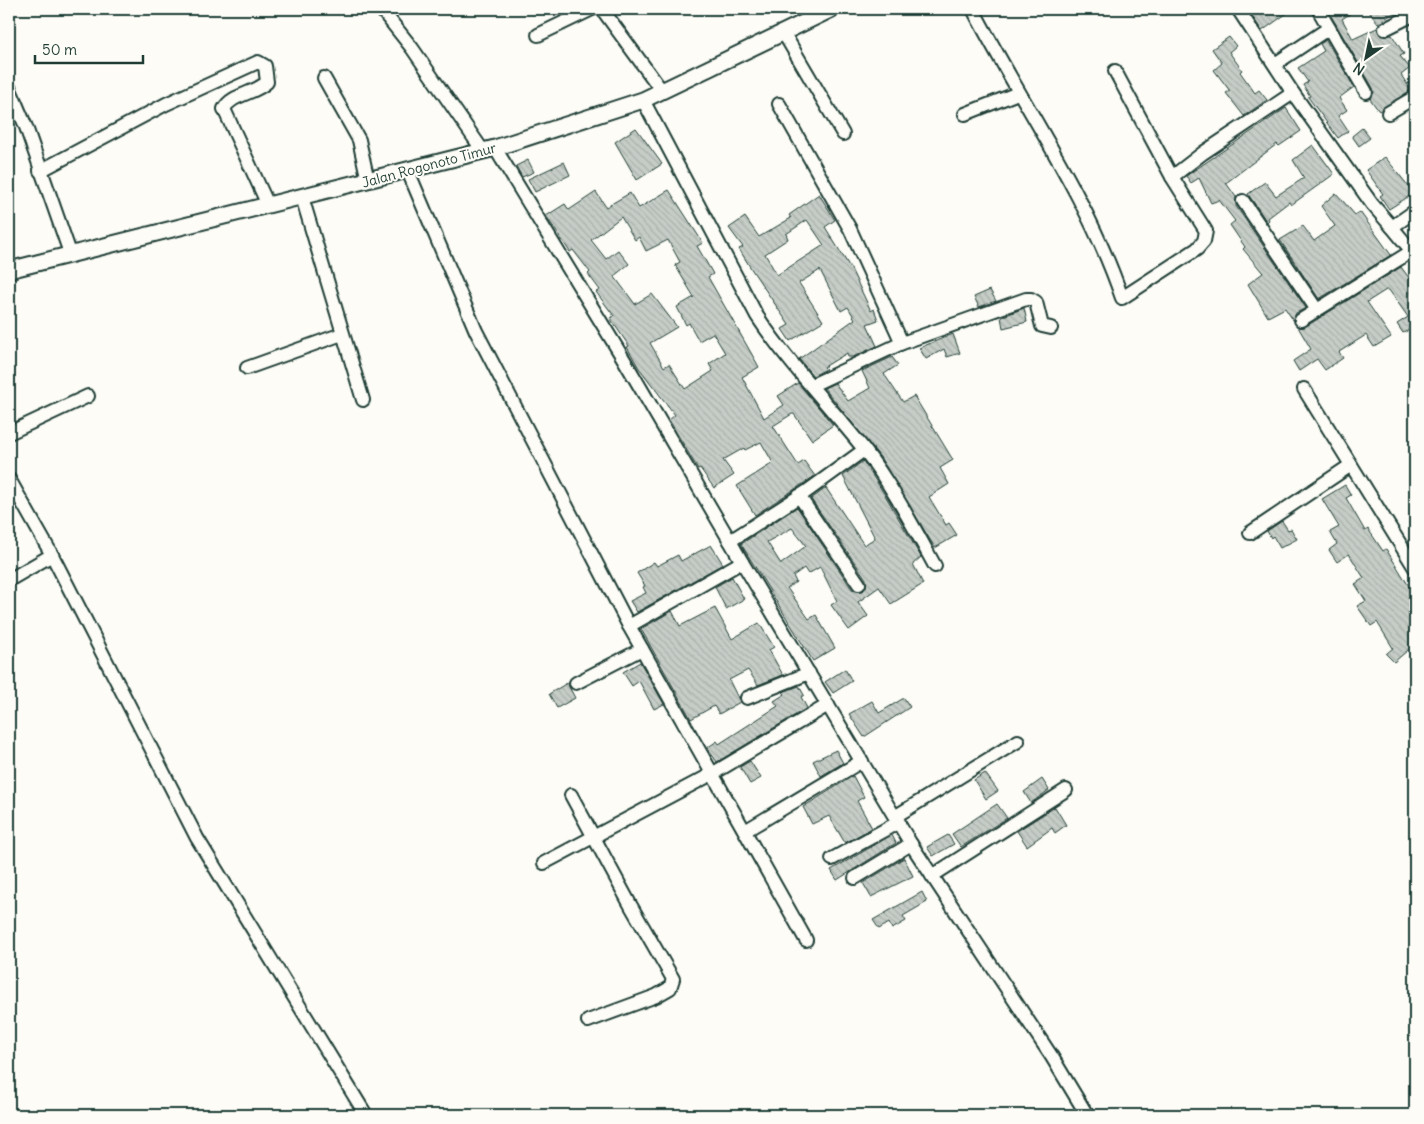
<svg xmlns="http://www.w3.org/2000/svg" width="1424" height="1124" font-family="Delius,sans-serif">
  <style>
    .building { fill: url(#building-back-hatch); stroke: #1f3d34; fill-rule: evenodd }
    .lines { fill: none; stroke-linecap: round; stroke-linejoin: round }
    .minor-casing { stroke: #1f3d34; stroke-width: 16 }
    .tertiary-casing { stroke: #1f3d34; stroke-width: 19 }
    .minor { stroke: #fdfcf7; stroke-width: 12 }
    .tertiary { stroke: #fdfcf7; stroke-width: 15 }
    .labels { text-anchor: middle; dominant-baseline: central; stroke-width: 4; stroke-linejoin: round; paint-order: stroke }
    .street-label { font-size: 14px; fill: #1f3d34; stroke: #fdfcf7 }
  </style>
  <defs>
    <pattern id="building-back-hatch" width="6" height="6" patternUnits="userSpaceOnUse" patternTransform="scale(1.25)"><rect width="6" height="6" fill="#c6cdc7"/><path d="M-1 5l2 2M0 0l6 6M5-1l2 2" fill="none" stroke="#aab1ac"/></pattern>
  </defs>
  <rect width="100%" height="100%" fill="#fdfcf7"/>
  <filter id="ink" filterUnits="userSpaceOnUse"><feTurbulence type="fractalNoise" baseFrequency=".02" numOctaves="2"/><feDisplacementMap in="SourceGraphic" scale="10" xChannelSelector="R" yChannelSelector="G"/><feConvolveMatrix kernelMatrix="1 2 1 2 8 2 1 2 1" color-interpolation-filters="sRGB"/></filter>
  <g filter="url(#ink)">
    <g class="building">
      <path d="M1258,9h35l-31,22 -12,-18z"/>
      <path d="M1327,9h30l-15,10 11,20 24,-11 4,8 11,-1 12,19 -4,2 10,12 -9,7 10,15 -32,21 -9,-12 4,-7 -1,-4z"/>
      <path d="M1367,9h32l-21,15z"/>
      <path d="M1229,37l7,9 -7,6 13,18 -2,2 15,21 4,-3 8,10 -23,16 -18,-23 4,-2 -16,-21 8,-7 -10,-14z"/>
      <path d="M1326,40l28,47 -15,11 8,12 -9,6 10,15 -10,7 -30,-41 2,-1 -7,-11 5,-3 -10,-14 26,-17 -4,-7z"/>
      <path d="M1286,108l15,23 -22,15 -2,-2 -51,39 10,14v9l70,102 -10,5 -3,7 -8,-12 -17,9 -20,-33 15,-11 -20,-24 2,-2 -15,-22 5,-4 -16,-21 -8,3 -12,-25 -8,5 -5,-7z"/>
      <path d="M636,128l26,36 -25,16 -22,-38z"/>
      <path d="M1362,128l8,10 -11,8 -7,-10z"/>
      <path d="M1313,145l21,29 -43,31 -2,-3 -21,16 1,2 -2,2 -19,-28 17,-12 11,14 28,-18 -11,-18z"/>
      <path d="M1385,157l29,36 -25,16 -9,-13 3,-2 -17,-24z"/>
      <path d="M528,160l6,12 -12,5 -6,-11z"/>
      <path d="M564,162l6,13 -35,17 -7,-13z"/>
      <path d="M669,190l34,53 -6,3 16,28 -5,3 51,90 -17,10 22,41 20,-13 -6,-9 20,-13 35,42 -21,15 -18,-26h-2l-19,12 25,39 6,-4 11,15 -60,39 -18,-29 36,-23 -12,-21 -16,8 -1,-2 -21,12 11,15 -20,13 -14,-20 -2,1 -29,-49 6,-5 -36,-47 -12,-21 2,-1 -19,-28 4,-2 -18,-24 4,-2 -12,-16 2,-2 -17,-22 -3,2 -24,-36 19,-12 4,6 27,-18 10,15 24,-14 9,15zM621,217l14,23 4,-3 7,14 22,-11 12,22 -5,3 19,32 -17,10 9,18 3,-2 10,18 14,-8 12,20 -16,11 4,7 -28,18 -16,-25 -5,3 -14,-24 27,-16 -25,-33 -17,10 -21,-28 15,-12 -11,-14 -12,9 -15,-19z"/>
      <path d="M1336,193l19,22 5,-3 31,43 -72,44 -39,-59 23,-14 11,15 21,-15 -14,-20z"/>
      <path d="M819,194l16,26 -10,7 26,42 20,42 3,-2 4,11 -11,4 10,22 -24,11h-5l-1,-4 -23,14 2,2 -13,7 -14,-17 56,-40 -7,-12 -7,4 -21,-41 -21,13 24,38 -33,20 -8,-12 7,-4 -37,-55 -13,-21 4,-2 -14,-19 16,-11 14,20 32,-19 -2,-3zM807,220l17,25 -47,30 -12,-21 23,-15 -2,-5z"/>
      <path d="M1401,267l14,19v41l-12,6 -6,-9 11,-7 -19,-27h-3l-19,12 24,35 -17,10 -8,-12 -27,17 4,6 -18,12 -8,-11 -18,12 -6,-10 18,-12 -13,-22h7z"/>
      <path d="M990,290l6,11 -17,6 -5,-10z"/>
      <path d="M1024,308l3,14 -24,6 -2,-11z"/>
      <path d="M953,334l7,19 -13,4 -3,-8 -18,10 -7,-11z"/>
      <path d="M892,357l6,8 -14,9 19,28 11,-6 39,64 -13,8 9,16 -20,13 17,28 3,-2 8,12 -22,13 -55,-91 -56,-69 11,-5 13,18 22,-13 -8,-17z"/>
      <path d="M863,461l22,34 36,62 -8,7 10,20 -32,20 -12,-17 -21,15 10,14 -19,14 -18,-25 6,-4 -17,-34 -12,7 -4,-6 -11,8 3,6 -9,6 22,31 7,-4 19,33 -22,13 -72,-117 56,-37 55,82 4,2h7l3,-4v-8l-55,-80 15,-11 38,57 11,-7 -32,-62zM792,528l14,18 -25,18 -14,-22z"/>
      <path d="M1345,485l6,10 -5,3 19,33 3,-2 15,22 3,-2 29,47v48l-21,18 -8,-8 7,-6 -16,-26 -6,4 -14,-20 9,-5 -11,-17 9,-6 -15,-24 -12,8 -8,-12 8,-6 -7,-12 9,-5 -17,-28z"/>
      <path d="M1282,521l6,9 3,-1 6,10 -17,9 -7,-12 -2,2 -4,-7z"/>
      <path d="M711,545l12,19 -86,48 -7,-11 16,-8 -3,-6 2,-1 -8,-13 17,-11 3,4 21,-11 3,6z"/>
      <path d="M732,577l12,22 -18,10 -11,-22z"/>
      <path d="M715,608l17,31 27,-16 15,24 -5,3 14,25 -25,10 -10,-15 -19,10 11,22 -21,12 -5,-8 -23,13 -50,-90 31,-18 8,15z"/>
      <path d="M640,662l24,42 -10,5 -15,-28 -7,5 -9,-14z"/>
      <path d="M845,669l7,12 -19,12 -8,-11z"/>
      <path d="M567,683l8,15 -18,10 -8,-14z"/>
      <path d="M799,686l5,9 -3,2 6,11 -90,54 -10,-14 10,-7 2,3 59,-38 -4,-5 11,-7 -2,-2z"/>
      <path d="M904,698l6,9 -46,30 -15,-23 23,-13 7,12z"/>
      <path d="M836,750l7,13 -22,13 -8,-15z"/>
      <path d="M750,761l11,17 -11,6 -10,-17z"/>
      <path d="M985,773l13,18 -12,8 -12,-19z"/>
      <path d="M853,776l11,21 -7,4 15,27 -27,15 -16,-27 -17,8 -9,-17z"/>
      <path d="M1042,779l7,11 -18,13 -7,-11z"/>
      <path d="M997,804l10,14 -46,29 -9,-13z"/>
      <path d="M1055,807l11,18 -11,8 -3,-5 -25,18 -10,-15z"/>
      <path d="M892,835l4,8 -59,37 -6,-10z"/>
      <path d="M948,835l6,9 -21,12 -6,-9z"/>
      <path d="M904,858l9,18 -42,21 -8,-14z"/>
      <path d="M922,892l5,10 -24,14 3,5 -14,8 -3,-6 -10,6 -6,-9z"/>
    </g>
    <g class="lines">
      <g class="minor-casing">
        <g id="minor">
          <path d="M381,9l31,39 71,103"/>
          <path d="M602,9l60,82"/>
          <path d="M973,9c49,95 114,186 149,289l75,-49 7,-8 2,-10 -34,-54"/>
          <path d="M1238,9l55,84 79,111 20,23 23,-16"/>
          <path d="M1318,9l48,83"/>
          <path d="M1385,29l30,-15"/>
          <path d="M783,32l60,102"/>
          <path d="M538,35l54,-26"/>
          <path d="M1275,64l54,-36"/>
          <path d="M1115,71l57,106 31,-24 90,-60"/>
          <path d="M324,78l35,62 9,41"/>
          <path d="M9,87l17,40 44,126"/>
          <path d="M643,100l114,216c31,47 71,88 106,132 28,36 50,78 72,118"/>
          <path d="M779,104l71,125 52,114"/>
          <path d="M1388,113l27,-16"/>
          <path d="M965,114l53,-21"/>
          <path d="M495,148l128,210 107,183"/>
          <path d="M40,171l126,-67 92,-42 7,4 2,16c-12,12 -36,12 -43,27l44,96"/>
          <path d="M408,171l68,160 153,295 177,314"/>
          <path d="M302,197l61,203"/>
          <path d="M1243,201l74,109"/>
          <path d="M1392,227l23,28"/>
          <path d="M1301,320l111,-69"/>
          <path d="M247,368l95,-34"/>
          <path d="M812,385l90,-42 124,-44h5l5,3 6,24 9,2"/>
          <path d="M1304,389l111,179"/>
          <path d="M9,433l79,-37"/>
          <path d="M9,479l43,76 -43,25"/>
          <path d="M799,496l60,88"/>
          <path d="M1250,533l101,-68"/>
          <path d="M52,555l145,283 169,277"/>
          <path d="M742,562l169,282 141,213 35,58"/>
          <path d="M629,626l113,-64 -12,-21 76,-49 58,-42"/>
          <path d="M576,683l66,-34"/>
          <path d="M747,698l62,-25"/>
          <path d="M571,795l60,111 42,73 -3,9 -14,8 -68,25"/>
          <path d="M896,816l122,-75"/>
          <path d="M745,831l117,-70"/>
          <path d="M832,859l67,-37"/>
          <path d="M544,863l168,-89 116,-69"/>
          <path d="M932,876l134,-86"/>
          <path d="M855,878l56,-34"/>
        </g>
      </g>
      <g class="tertiary-casing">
        <path id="tertiary" d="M9,270l486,-122 148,-48 189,-91"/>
      </g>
      <use href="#minor" class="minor"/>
      <use href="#tertiary" class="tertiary"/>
    </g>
  </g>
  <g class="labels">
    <g class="street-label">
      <text transform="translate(429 165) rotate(-15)">Jalan Rogonoto Timur</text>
    </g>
  </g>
  <rect width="1424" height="1124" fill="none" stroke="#fdfcf7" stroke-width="30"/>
  <rect x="15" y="15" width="1394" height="1094" fill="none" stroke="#1f3d34" stroke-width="2" filter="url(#ink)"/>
  <g transform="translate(1366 58) rotate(213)" stroke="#fdfcf7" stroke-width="4" paint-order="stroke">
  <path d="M0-4L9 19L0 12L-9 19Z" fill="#1f3d34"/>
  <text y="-8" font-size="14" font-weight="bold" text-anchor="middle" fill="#1f3d34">N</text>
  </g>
  <path d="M35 55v8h108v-8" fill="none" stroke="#1f3d34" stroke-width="2.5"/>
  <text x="42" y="55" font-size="15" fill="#1f3d34" stroke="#fdfcf7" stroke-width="4" paint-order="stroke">50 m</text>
</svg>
